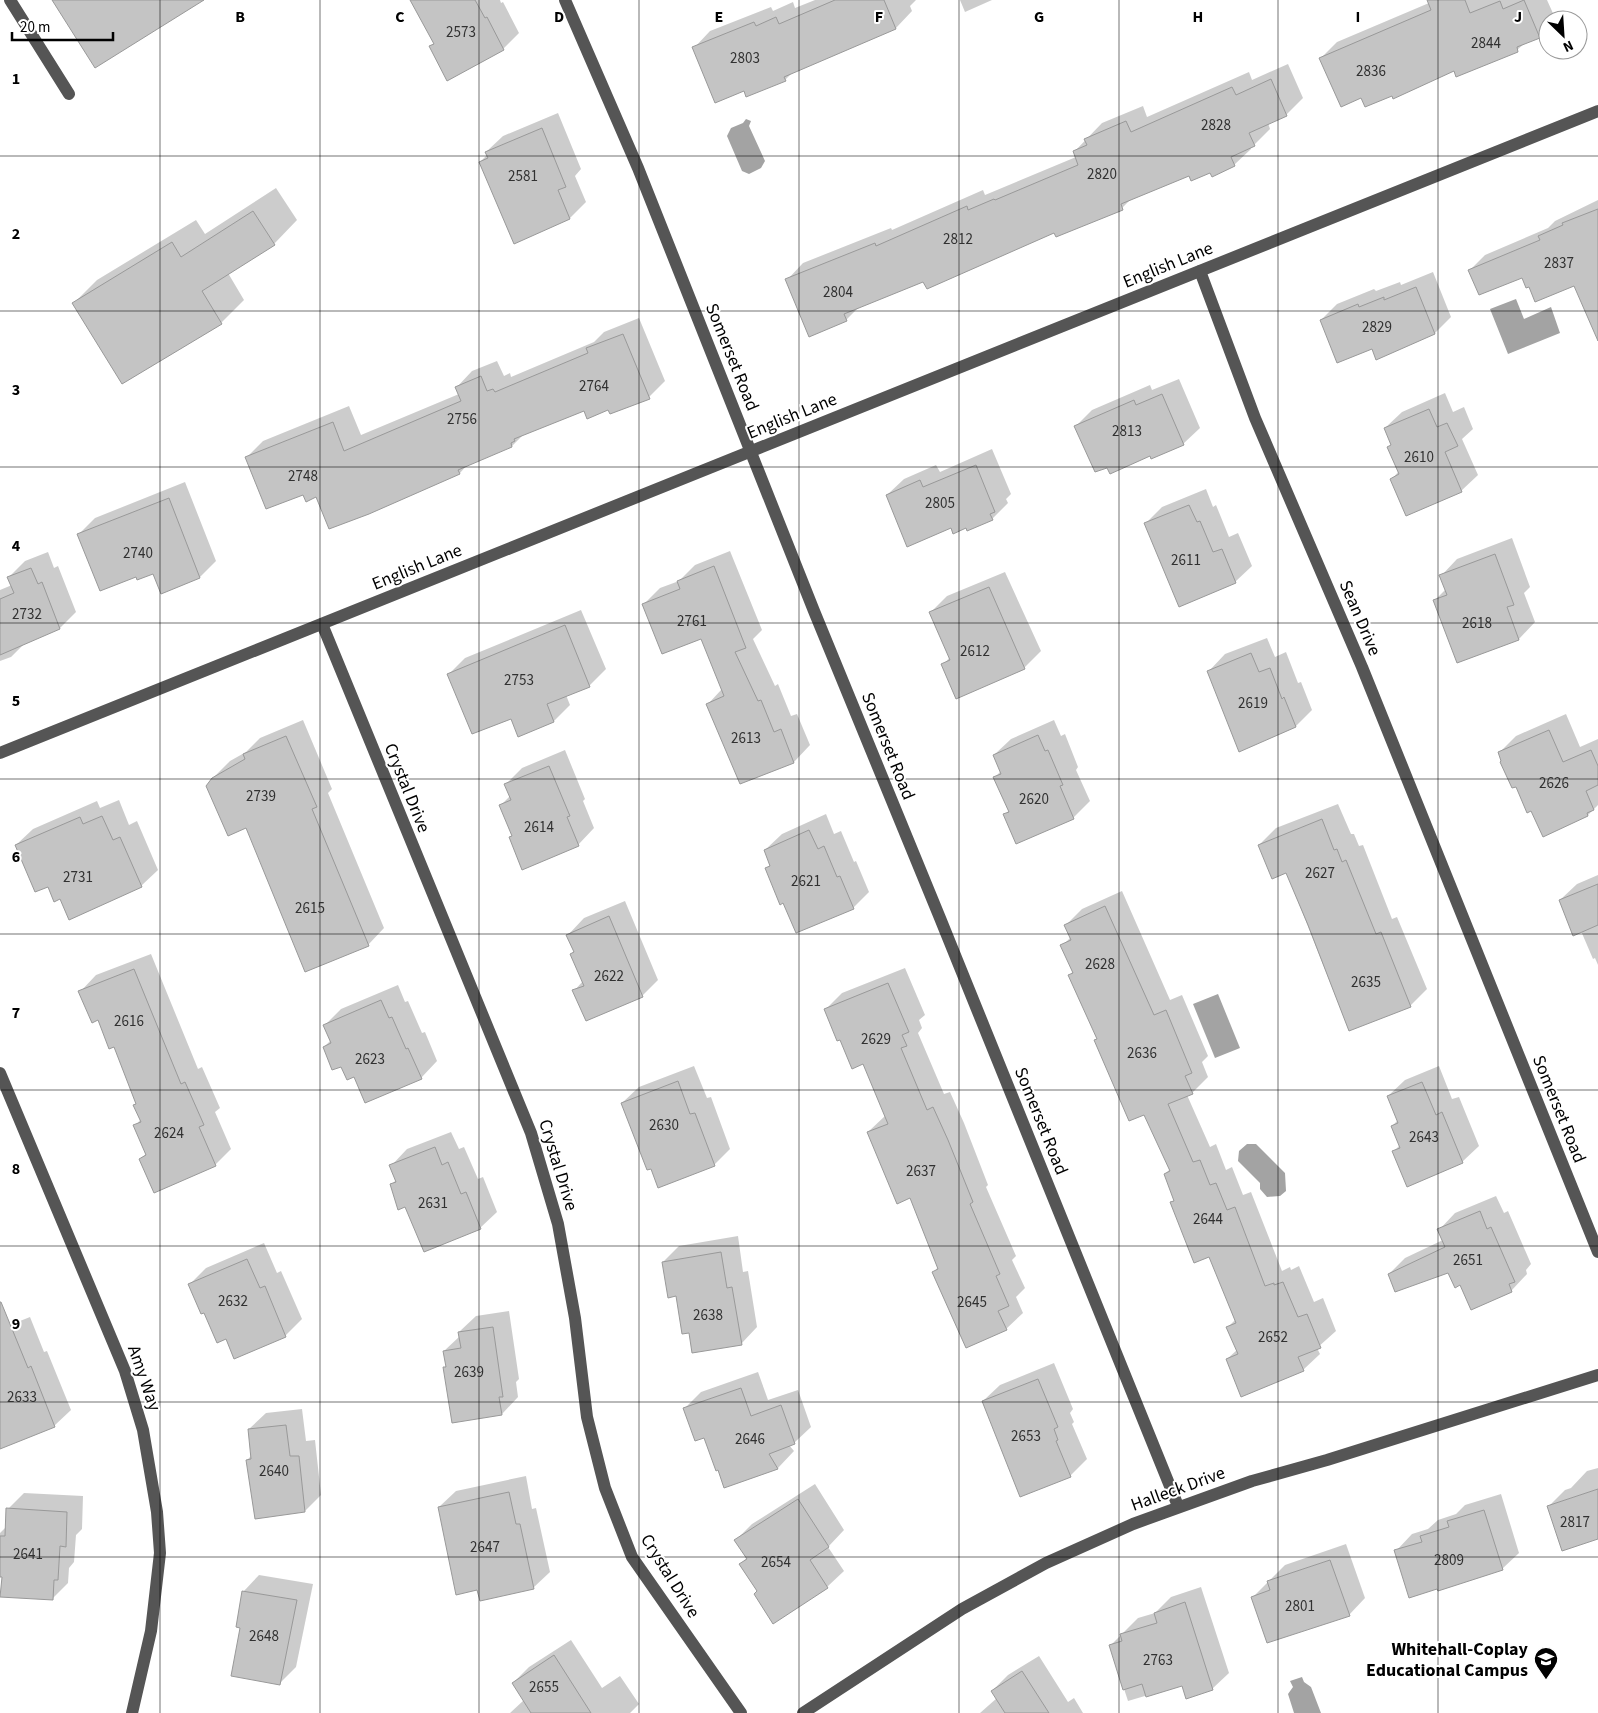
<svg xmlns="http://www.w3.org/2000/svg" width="1598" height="1713" font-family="'Source Sans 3',sans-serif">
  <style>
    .water { fill: #a3a3a3 }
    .shadow { fill: #0003 }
    .building { fill: #c4c4c4; stroke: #999 }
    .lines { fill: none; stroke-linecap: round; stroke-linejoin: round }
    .minor { stroke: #555; stroke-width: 12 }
    .grid { fill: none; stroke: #000; stroke-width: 1; stroke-opacity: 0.55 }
    .labels { text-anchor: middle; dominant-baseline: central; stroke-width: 4; stroke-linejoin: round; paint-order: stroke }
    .number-label { font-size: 15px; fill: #313131 }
    .street-label { font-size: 18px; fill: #000; stroke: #fff }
    .poi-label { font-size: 18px; font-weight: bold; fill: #000; stroke: #fff; text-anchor: end }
    .grid-label { font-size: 16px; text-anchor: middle; font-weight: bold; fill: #000; stroke: #fff; stroke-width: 4; stroke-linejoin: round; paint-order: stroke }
  </style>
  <rect width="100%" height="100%" fill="#fff"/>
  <g class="water">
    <path d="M746,119l5,2 -2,5 16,35 -4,7 -12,6 -7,-3 -15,-35 4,-8 12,-5z"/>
    <path d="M1516,299l8,20 27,-12 9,26 -52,21 -18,-45z"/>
    <path d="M1218,994l22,54 -25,10 -22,-54z"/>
    <path d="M1247,1144h9l29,29 1,18 -6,5 -13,1 -7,-8v-6l-22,-22 1,-10z"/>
    <path d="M1302,1677l2,5 7,5 10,26h-27l-6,-19 5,-7 -3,-6z"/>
  </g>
  <g class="shadow">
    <path d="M412,0h88l1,3 2,-1 16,31 -16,16 -73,-3 4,-3z"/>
    <path d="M815,0h101l-6,6 2,5 -16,17 -103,44 -8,8 -41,9 -50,-41 16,-17 61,-24 2,4 20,-9 2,6z"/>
    <path d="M960,0h32l-27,12z"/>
    <path d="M1429,0h118l9,20h-8v9l-8,8 -15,6 -8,7 -62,20 -63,24 -30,2 -41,-38 16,-16 92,-39z"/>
    <path d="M1288,64l15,34 -16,16 -19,9 2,6 -16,16 -4,2 1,2 -17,16 -44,10 -58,23 -10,10 -198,72 -64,26 -14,14 -59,-40 16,-17 88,-35 1,2 91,-40 2,5 91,-38 -2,-5 28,-29 41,-17 4,11 102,-45 3,8z"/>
    <path d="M558,113l23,56 -6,7 11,26 -16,16 -90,-56 7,-7 -1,-3 17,-16z"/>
    <path d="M276,188l21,32 -23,24 -46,29 16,27 -23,23 -147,-20 23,-23 99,-60 9,14z"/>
    <path d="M1598,200v111l-23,-27 -46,1 -6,-9 -53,-6 15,-15 63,-27 7,-7z"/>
    <path d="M1433,272l18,45 -16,16 -58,25 -5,-11 -51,-27 16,-16 37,-15 2,2 24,-9 1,3z"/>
    <path d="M639,318l26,63 -16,16 -64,12 -61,25 -12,12 -44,18 -8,9 -91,40 -52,-17 -13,-3 -57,-36 16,-16 86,-35 12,29 98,-41 -3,-6 16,-17 25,-10 7,15 6,-3 1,4 83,-35 10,-10z"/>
    <path d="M1179,379l21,49 -17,16 -33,11 -74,-29 16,-16 58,-25 2,5z"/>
    <path d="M1445,393l8,19 11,-5 9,22 -11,10 16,36 -17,16 -69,-12 7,-8 -7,-27 -7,-16 17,-16z"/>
    <path d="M992,449l19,45 -5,5 2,4 -16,16 -25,8 -16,-1 -64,-31 17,-16 32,-14 4,7z"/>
    <path d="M185,482l31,79 -16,16 -39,15 -8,-20 -17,3 -57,-41 16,-16z"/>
    <path d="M1206,489l7,18 3,-2 13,32 9,-4 14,33 -17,16 -89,-59 16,-16z"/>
    <path d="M1512,538l18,49 -6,6 11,29 -16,17 -61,23 -24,-61 12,-12 -5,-13 16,-17z"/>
    <path d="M730,551l32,79 -9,9 22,47 3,-2 13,32 6,-2 13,31 -16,17 -53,21 -33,-79 14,-15 -21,-52 -57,-33 16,-16 19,-7 16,-16z"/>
    <path d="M48,552l6,16 4,-2 18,46 -16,16 -35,15 -14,14 -11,4v-71l12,-5 -3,-8 16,-16z"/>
    <path d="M1005,572l36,79 -17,17 -81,-3 7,-8 -19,-45 16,-16z"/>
    <path d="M581,610l25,59 -17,17 -23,9 4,10 -16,16 -42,-4 -63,-43 16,-16z"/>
    <path d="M1267,638l8,19 11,-5 12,31 3,-1 11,28 -16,16 -56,24 -31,-79 16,-17z"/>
    <path d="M1566,714l14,33 18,-8v66l-10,10 -45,20 -11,-26 -16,-24 -17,-32 17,-17z"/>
    <path d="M303,720l29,69 -4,4 56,135 -16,17 -155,-167 17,-17 16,-9 14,-14z"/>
    <path d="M1054,720l7,16 4,-2 13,33 -2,3 14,31 -17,17 -68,-3 4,-5 -14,-33 6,-6 -7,-16 17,-16z"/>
    <path d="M565,750l20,49 -2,2 11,27 -16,17 -65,-10 -13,-29 10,-10 -4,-12 16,-16z"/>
    <path d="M119,800l10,25 8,-4 21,49 -17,16 -93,-1 -32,-40 17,-16 64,-28 3,7z"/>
    <path d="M1338,804l13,30h3l5,12 4,-1 29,74 5,-2 30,72 -17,17 -61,24 -63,-159 -27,-26 17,-17z"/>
    <path d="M826,814l8,20 7,-3 13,31 2,-1 13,31 -16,16 -86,-40 4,-4 -6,-14 17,-16z"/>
    <path d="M1598,875v90l-3,-7 -2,1 -12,-28 -21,-31 17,-16z"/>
    <path d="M1122,891l48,109 12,-5 26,61 -6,6 6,15 -16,16 -5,2 23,52 6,-3 10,26 6,-3 11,28 8,-3 31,79 8,-4 1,3 8,-4 15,36 9,-4 13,33 -19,17 3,6 -17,16 -76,-11 10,-9 -9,-23 7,-7 -25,-65 -38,-52 3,-4 -10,-25 5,-5 -26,-56 -46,-74 -28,-64 3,-4 -11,-25 9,-9 -5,-12 16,-16z"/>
    <path d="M625,901l33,79 -16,16 -68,-5 9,-10 -12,-27 4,-4 -7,-15 16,-17z"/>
    <path d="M151,954l47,115 4,-2 18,41 -5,4 16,37 -16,16 -75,-6 7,-6 -12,-27 6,-7 -6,-14 2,-2 -23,-57 -15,-27 -19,-27 16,-17z"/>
    <path d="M905,968l20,47 -6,5 3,8 -4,5 26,61 6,-2 14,31 24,62 -2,2 30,69 -4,4 13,28 -9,9 7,16 -17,16 -72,-57 4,-5 -27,-70 -43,-65 18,-17 -23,-52 -23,-25 -15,-28 17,-17z"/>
    <path d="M398,985l7,17 3,-1 14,32 3,-1 12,29 -16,17 -66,-2 -31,-29 7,-7 -6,-15 16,-16z"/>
    <path d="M694,1066l13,32 4,-1 19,52 -16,16 -92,-62 17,-16z"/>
    <path d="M1439,1066l13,33 7,-2 20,49 -17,16 -68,-11 6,-6 -8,-19 6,-6 -10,-24 17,-16z"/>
    <path d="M451,1132l8,17 5,-2 14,32 5,-2 14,35 -17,16 -89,-43 5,-5 -5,-14 16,-17z"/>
    <path d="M1496,1196l8,17 4,-2 23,53 -5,6 1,4 -16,17 -50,-7 -12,-13 -60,3 16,-16 38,-18 -4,-10 16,-17z"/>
    <path d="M738,1236l5,36 5,-1 9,56 -16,17 -51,-13 -13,-36 -14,-33 16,-16z"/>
    <path d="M264,1243l13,30 4,-2 21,48 -17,17 -59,2 -21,-27 -15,-27 16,-16z"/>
    <path d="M509,1311l10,68 -3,3 2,15 -16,17 -58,-46 3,-3 -3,-14 16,-15 -1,-4 17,-16z"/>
    <path d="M30,1317l14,35 3,-1 24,59 -17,16 -54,21v-118z"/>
    <path d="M1054,1363l19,46 -3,4 4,9 -2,2 15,35 -17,17 -49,20 -38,-95 17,-16z"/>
    <path d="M758,1372l10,28 30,-10 13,37 -17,16 -5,2 5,6 -16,17 -53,19 -20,-51 -20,-28 16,-16z"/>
    <path d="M302,1409l4,32 9,-1 6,55 -16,16 -58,-51 5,-5 -3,-26 17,-16z"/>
    <path d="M1598,1468v70l-49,-32 16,-16 6,-2 16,-17z"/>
    <path d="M526,1476l6,33 4,-1 14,64 -17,16 -55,1 -39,-82 17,-16z"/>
    <path d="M815,1484l29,46 -16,17 16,24 -17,16 -69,4 -17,-27 6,-7 -11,-17 16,-16z"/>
    <path d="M24,1493l59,3 -1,33 -6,6 -2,27 -5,6 -1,15 -16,16 -52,-24v-42l6,-6 2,-18z"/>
    <path d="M1501,1494l18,59 -17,16 -106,-18 16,-17 16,-5 10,-9 18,-6 9,-9z"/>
    <path d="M1346,1544l19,54 -16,17 -96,-18 32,-32z"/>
    <path d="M259,1575l54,9 -17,83 -16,16 -39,-57 2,-34z"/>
    <path d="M1201,1587l28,86 -17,16 -30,-4 -54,16 -18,-55 28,-28 17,-5 16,-16z"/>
    <path d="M571,1640l31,48 18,-12 19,28 -9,9h-120l14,-13 -11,-17 16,-16z"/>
    <path d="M1039,1656l29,46 6,-4 9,15h-103l17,-15 -5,-7 16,-16z"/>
  </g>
  <g class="building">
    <path d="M52,0h152l-109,68z"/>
    <path d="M410,0h65l10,18 2,-1 17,33 -57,31 -18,-35 5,-2z"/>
    <path d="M835,0h49l12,29 -112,48 2,4 -40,16 -2,-6 -29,12 -23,-56 62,-25 2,4 20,-9 3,7z"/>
    <path d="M1427,0h38l5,13 30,-12 3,8 21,-9 16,38 -23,9 1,5 -62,25 -2,-6 -61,28 -1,-3 -27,11 -4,-9 -20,9 -22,-49 112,-48z"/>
    <path d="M1271,79l16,37 -38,17 6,13 -24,11 4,9 -23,11 -2,-4 -19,8 -2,-5 -68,28 2,6 -67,27 -2,-4 -127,56 -4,-7 -79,32 3,7 -38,16 -24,-58 90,-36 1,3 91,-40 1,4 26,-11 1,1 83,-35 -5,-14 14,-6 -3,-6 42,-18 5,11 101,-45 4,8z"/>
    <path d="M542,128l24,59 -8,3 12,29 -56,25 -35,-82 9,-4 -3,-6z"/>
    <path d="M1598,209v132l-24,-55 -39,16 -6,-15 -3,1 -4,-10 -43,17 -11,-25 72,-30 -2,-4 25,-11 -1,-2z"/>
    <path d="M253,211l22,34 -73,46 20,33 -100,60 -50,-81 100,-61 9,15z"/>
    <path d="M1416,287l19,47 -59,26 -4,-11 -35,14 -17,-43 38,-16 1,3 25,-10v3z"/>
    <path d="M623,334l27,65 -40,15 -2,-4 -21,9 -3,-8 -70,28 1,2 -4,2 1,4 -54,23 2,4 -91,40 -40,15 -13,-32 -10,5 -3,-7 -37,14 -21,-52 88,-35 11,29 117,-50 -6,-14 26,-11 6,15 6,-2 2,3 93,-39 -2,-5z"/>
    <path d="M1162,394l22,51 -33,14 -1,-3 -40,18 -3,-6 -12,4 -21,-46 60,-26 2,5z"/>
    <path d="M1429,409l8,18 10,-4 11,23 -13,6 17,40 -56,24 -16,-37 9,-5 -12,-27 4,-2 -7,-17z"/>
    <path d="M976,465l19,47 -5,2 3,6 -26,11 -1,-3 -13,6 -2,-6 -44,19 -21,-52 34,-15 3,7z"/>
    <path d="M169,498l31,80 -39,16 -8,-20 -16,6 -1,-3 -36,14 -23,-57z"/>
    <path d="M1189,505l8,17 3,-1 13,31 9,-3 14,34 -57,24 -35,-84z"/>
    <path d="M1495,554l19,51 -7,2 12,33 -62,23 -24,-63 14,-5 -8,-20z"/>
    <path d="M714,566l32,82 -11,4 23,49 3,-1 13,32 7,-3 13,34 -54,21 -34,-80 18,-8 -23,-57 -39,15 -20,-50 38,-15 -3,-8z"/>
    <path d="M31,568l7,16 4,-2 18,47 -60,26v-56l14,-6 -7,-16z"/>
    <path d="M989,587l36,82 -69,30 -15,-35 9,-4 -21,-48z"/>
    <path d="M565,625l25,62 -43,17 7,18 -36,15 -7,-18 -39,15 -25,-60z"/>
    <path d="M1251,653l8,19 11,-4 12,31 2,-2 12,30 -57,25 -32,-81z"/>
    <path d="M1549,730l14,32 28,-12 7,16v19l-12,6 8,19 -7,3 1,3 -45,21 -12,-26 -4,2 -11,-26 -4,1 -12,-26 1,-1 -3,-9z"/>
    <path d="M1038,735l7,16 3,-1 15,35 -3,1 14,33 -58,25 -13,-30 6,-2 -16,-35 8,-3 -8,-19z"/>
    <path d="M286,736l31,71 -5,2 57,137 -64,26 -59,-144 -18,8 -22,-50 6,-8 33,-19 -2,-5z"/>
    <path d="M549,766l21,50 -3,1 12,29 -57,24 -13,-33 3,-1 -13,-31 12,-5 -7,-16z"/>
    <path d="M102,816l11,24 7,-3 22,50 -73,33 -9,-21 -6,3 -6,-15 -13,5 -20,-47 65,-28 3,7z"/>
    <path d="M1322,819l12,31 3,-1 5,13 4,-2 30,74 5,-2 30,75 -62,24 -41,-106 -22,-52 -14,6 -14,-34z"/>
    <path d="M809,830l9,19 6,-3 13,31 3,-1 14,33 -58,24 -13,-30 -3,2 -15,-37 5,-2 -6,-16z"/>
    <path d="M1598,884v41l-25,11 -14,-36z"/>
    <path d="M1105,906l49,109 12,-5 26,63 -7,3 8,18 -25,10 25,58 7,-2 10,25 6,-2 11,27 8,-3 30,79 9,-3v2l9,-3 15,35 9,-3 14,34 -23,9 6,14 -63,26 -15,-38 12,-5 -12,-27 10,-4 -27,-66 -15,6 -24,-61 4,-1 -10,-27 6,-3 -26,-56 -15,6 -35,-81 3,-1 -29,-64 5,-2 -13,-28 11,-5 -7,-15z"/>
    <path d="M609,916l34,81 -57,24 -14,-31 12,-4 -14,-32 4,-2 -8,-17z"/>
    <path d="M134,969l47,115 4,-2 19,43 -5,2 17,39 -62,27 -15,-34 7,-4 -13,-30 8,-3 -8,-17 3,-1 -22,-57 -5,2 -11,-29 -6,3 -14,-32z"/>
    <path d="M888,983l21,49 -7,3 5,11 -6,2 26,62 6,-3 15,33 25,62 -3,2 30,70 -4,2 13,30 -11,5 9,19 -41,18 -34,-76 6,-3 -28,-71 -13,6 -30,-72 21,-8 -25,-60 -11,5 -12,-29 -3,1 -13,-32z"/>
    <path d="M381,1000l8,18 3,-1 14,32 2,-1 14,31 -57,24 -11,-26 -7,3 -6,-13 -9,3 -9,-23 8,-4 -8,-18z"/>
    <path d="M678,1081l12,33 5,-1 20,53 -57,22 -7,-19 -4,1 -26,-67z"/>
    <path d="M1422,1082l14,33 6,-3 21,51 -56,24 -15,-36 8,-3 -9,-22 7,-3 -11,-27z"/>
    <path d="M435,1147l7,18 6,-3 13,32 5,-2 15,37 -57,23 -19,-45 -7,3 -8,-26 6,-2 -7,-17z"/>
    <path d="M1480,1211l7,18 4,-2 24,55 -6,2 3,8 -41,18 -11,-25 -5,3 -7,-15 -53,19 -7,-18 57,-27 -8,-18z"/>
    <path d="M721,1252l6,36 5,-1 10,58 -50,8 -3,-20 -7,1 -6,-38 -8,2 -6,-36z"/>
    <path d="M247,1259l13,29 5,-2 21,51 -52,22 -8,-20 -9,4 -13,-30 -3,1 -13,-30z"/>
    <path d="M0,1302h1l27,66 3,-2 24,61 -55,22z"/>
    <path d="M493,1327l10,70h-4l3,18 -50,8 -9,-56h3l-3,-16 18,-3 -3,-16z"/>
    <path d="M1038,1379l20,48 -4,2 4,11 -2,1 15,36 -51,20 -38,-96z"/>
    <path d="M741,1388l10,28 30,-11 14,39 -26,10 9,15 -54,19 -6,-18 -2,1 -12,-33 -9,3 -12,-33z"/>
    <path d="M286,1425l4,31h9l6,56 -50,7 -9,-59 5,-1 -3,-30z"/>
    <path d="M1598,1489v50l-36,12 -15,-45z"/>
    <path d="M509,1492l7,32h4l14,65 -54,12 -3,-11 -21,5 -18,-88z"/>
    <path d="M798,1499l31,48 -19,13 18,28 -55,36 -19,-30 3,-3 -18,-27 8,-5 -13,-19z"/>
    <path d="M6,1508l61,4 -1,35 -6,-1 -2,34h-4l-1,20 -53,-3 2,-20h-2v-41h5z"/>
    <path d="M1484,1510l19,60 -65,21 -1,-2 -28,9 -15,-48 28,-8 -2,-6 29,-9 -2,-6z"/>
    <path d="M1330,1560l20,56 -83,27 -16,-46 19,-7 -3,-9z"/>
    <path d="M242,1591l55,9 -17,85 -49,-9 9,-48 -4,-1z"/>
    <path d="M1185,1602l28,88 -27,9 -4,-13 -36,11 -4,-13 -19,6 -14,-45 13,-4 -2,-7 37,-11 -3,-10z"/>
    <path d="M554,1655l37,58h-60l-19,-30z"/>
    <path d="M1022,1671l27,42h-44l-14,-22z"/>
  </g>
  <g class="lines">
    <g class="minor">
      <path d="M10,0l59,94"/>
      <path d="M565,0l73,168 176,443 126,307 238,588"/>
      <path d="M1200,271l55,147 107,249 236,585"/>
      <path d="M322,624l209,509 27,91 17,94 12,99 18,71 27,69 109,156"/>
      <path d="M0,753l1598,-642"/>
      <path d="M0,1073l125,298 18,59 14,82 3,41 -9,78 -19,82"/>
      <path d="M803,1713l159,-104 84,-46 87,-39 119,-43 75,-21 271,-85"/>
    </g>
  </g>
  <path class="grid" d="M160,0v1713M320,0v1713M479,0v1713M639,0v1713M799,0v1713M959,0v1713M1119,0v1713M1278,0v1713M1438,0v1713M0,156h1598M0,311h1598M0,467h1598M0,623h1598M0,779h1598M0,934h1598M0,1090h1598M0,1246h1598M0,1402h1598M0,1557h1598"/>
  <defs>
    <g id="school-pin" transform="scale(1.25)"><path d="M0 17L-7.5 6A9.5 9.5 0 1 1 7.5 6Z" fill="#000" stroke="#fff"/><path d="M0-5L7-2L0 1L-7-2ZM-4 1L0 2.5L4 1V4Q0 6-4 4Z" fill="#fff"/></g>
  </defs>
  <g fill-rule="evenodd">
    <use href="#school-pin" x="1546" y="1659"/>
  </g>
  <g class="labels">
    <g class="number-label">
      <text x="461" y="32">2573</text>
      <text x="1486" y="43">2844</text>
      <text x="745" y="58">2803</text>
      <text x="1371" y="71">2836</text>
      <text x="1216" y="125">2828</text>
      <text x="1102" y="174">2820</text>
      <text x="523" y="176">2581</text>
      <text x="958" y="239">2812</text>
      <text x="1559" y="263">2837</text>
      <text x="838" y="292">2804</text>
      <text x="1377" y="327">2829</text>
      <text x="594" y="386">2764</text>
      <text x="462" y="419">2756</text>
      <text x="1127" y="431">2813</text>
      <text x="1419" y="457">2610</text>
      <text x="303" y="476">2748</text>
      <text x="940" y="503">2805</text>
      <text x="138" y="553">2740</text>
      <text x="1186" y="560">2611</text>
      <text x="27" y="614">2732</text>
      <text x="692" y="621">2761</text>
      <text x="1477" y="623">2618</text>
      <text x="975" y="651">2612</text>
      <text x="519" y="680">2753</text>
      <text x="1253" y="703">2619</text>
      <text x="746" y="738">2613</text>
      <text x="1554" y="783">2626</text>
      <text x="261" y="796">2739</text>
      <text x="1034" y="799">2620</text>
      <text x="539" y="827">2614</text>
      <text x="1320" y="873">2627</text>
      <text x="78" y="877">2731</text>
      <text x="806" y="881">2621</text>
      <text x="310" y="908">2615</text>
      <text x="1100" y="964">2628</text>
      <text x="609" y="976">2622</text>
      <text x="1366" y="982">2635</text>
      <text x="129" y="1021">2616</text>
      <text x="876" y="1039">2629</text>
      <text x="1142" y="1053">2636</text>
      <text x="370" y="1059">2623</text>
      <text x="664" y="1125">2630</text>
      <text x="169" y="1133">2624</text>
      <text x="1424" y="1137">2643</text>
      <text x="921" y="1171">2637</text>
      <text x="433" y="1203">2631</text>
      <text x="1208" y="1219">2644</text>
      <text x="1468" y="1260">2651</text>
      <text x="233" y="1301">2632</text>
      <text x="972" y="1302">2645</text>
      <text x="708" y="1315">2638</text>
      <text x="1273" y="1337">2652</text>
      <text x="469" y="1372">2639</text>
      <text x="22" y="1397">2633</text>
      <text x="1026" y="1436">2653</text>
      <text x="750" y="1439">2646</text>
      <text x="274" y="1471">2640</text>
      <text x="1575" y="1522">2817</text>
      <text x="485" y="1547">2647</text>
      <text x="28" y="1554">2641</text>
      <text x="1449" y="1560">2809</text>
      <text x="776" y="1562">2654</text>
      <text x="1300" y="1606">2801</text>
      <text x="264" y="1636">2648</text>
      <text x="1158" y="1660">2763</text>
      <text x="544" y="1687">2655</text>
    </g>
    <g class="street-label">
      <text transform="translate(1168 265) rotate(-22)">English Lane</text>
      <text transform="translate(732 357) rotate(68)">Somerset Road</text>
      <text transform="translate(792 416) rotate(-22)">English Lane</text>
      <text transform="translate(417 567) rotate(-22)">English Lane</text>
      <text transform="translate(1360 618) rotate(67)">Sean Drive</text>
      <text transform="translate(888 746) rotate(68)">Somerset Road</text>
      <text transform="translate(407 788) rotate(68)">Crystal Drive</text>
      <text transform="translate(1559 1109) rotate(68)">Somerset Road</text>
      <text transform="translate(1041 1121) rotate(68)">Somerset Road</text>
      <text transform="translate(558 1165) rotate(73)">Crystal Drive</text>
      <text transform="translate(144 1378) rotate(71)">Amy Way</text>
      <text transform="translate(1178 1489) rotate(-20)">Halleck Drive</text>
      <text transform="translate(670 1576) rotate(58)">Crystal Drive</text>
    </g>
    <g class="poi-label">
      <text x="1528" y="1649">Whitehall-Coplay<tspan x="1528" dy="21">Educational Campus</tspan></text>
    </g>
  </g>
  <g class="grid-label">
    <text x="240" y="22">B</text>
    <text x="400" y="22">C</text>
    <text x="559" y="22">D</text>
    <text x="719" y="22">E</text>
    <text x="879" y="22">F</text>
    <text x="1039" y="22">G</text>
    <text x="1198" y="22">H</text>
    <text x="1358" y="22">I</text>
    <text x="1518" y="22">J</text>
    <text x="16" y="84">1</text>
    <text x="16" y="239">2</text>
    <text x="16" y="395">3</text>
    <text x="16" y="551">4</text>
    <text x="16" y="706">5</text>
    <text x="16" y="862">6</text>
    <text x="16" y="1018">7</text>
    <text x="16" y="1174">8</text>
    <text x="16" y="1329">9</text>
  </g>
  <g transform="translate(1563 35) rotate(155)"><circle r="24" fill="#ffffff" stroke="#999999"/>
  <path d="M0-4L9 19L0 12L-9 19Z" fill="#000000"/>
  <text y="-8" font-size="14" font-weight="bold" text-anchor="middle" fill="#000000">N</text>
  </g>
  <path d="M12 32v8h101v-8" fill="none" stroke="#000000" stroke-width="2.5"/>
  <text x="20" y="32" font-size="15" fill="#000000" stroke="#ffffff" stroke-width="4" paint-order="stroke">20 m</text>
</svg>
